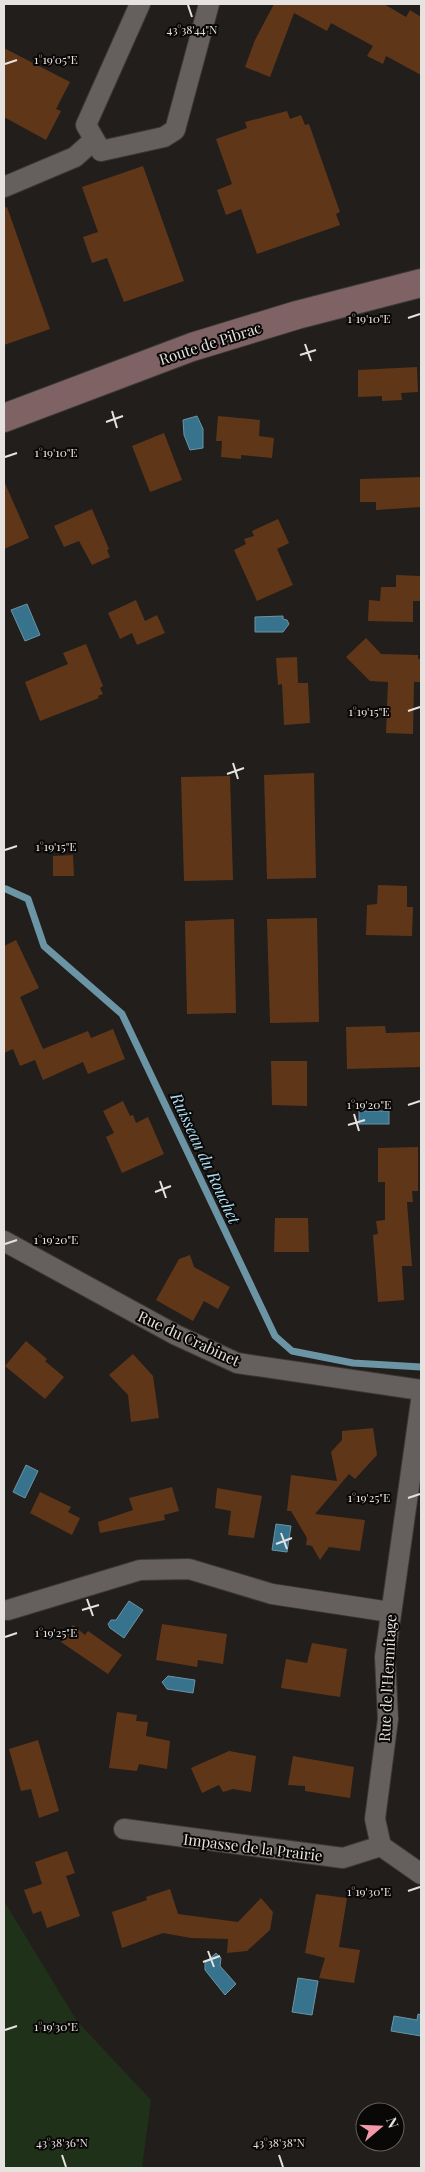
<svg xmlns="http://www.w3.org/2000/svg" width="425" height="2172" font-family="'Playfair Display',serif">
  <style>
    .green { fill: #1f3118 }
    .water { fill: #37738c; stroke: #6b94a5 }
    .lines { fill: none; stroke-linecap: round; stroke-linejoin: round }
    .stream { stroke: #6b94a5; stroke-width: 7 }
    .building { fill: #603619 }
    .street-casing { stroke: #3c3836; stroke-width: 22 }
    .secondary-casing { stroke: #3c3836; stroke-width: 30 }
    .street { stroke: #65605d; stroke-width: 20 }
    .secondary { stroke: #7e6264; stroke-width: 28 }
    .ticks { fill: none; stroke: #e5e2e0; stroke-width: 2 }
    .labels { text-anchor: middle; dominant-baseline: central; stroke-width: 4; stroke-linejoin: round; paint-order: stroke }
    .street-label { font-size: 15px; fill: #e5e2e0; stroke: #0a0807 }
    .water-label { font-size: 16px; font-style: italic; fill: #aee1f8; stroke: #0a0807 }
    .ticks-label { font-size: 12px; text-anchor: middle; fill: #e5e2e0; stroke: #0a0807; stroke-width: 4; stroke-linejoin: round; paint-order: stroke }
  </style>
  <rect width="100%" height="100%" fill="#221e1b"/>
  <path class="green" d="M4,1901l73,120 74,79 -9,68h-138z"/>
  <g class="water">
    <path d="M197,416l6,13v19l-13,2 -6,-15 -1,-15z"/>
    <path d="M27,604l13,31 -15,6 -14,-31z"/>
    <path d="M283,616v3l4,1 2,4 -6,8h-28v-15z"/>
    <rect x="359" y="1111" width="30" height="13"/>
    <path d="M26,1465l12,6 -13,27 -12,-6z"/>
    <path d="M276,1524l15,2 -4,26 -15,-2z"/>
    <path d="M129,1601l14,9 -19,28 -14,-10 -2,-4 3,-4h5z"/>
    <path d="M168,1676l27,4 -2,13 -26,-4 -5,-7z"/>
    <path d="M216,1953l5,5 -1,8 16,18 -11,11 -20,-25v-7z"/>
    <path d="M298,1978l20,3 -6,34 -20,-3z"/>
    <path d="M418,2014l3,1v21l-30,-5 3,-15 23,4z"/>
  </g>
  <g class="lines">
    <path class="stream" d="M6,889l22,10 16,47 78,68 153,322 17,15 61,12 68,4"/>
  </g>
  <g class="building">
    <path d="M274,4h110l22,13 4,-7 11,7v58l-35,-19 -3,8 -16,-8 6,-10 -42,-23 -4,8 -33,-18 -24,64 -25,-10 10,-27z"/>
    <path d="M4,48l66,34 -14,27 5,2 -15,29 -42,-23z"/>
    <path d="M287,111l3,8 11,-4 4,10 4,-1 31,88 -4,2 4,11 -83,29 -16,-45 -15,6 -9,-25 15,-6 -16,-45 31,-11 -2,-6z"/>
    <path d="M143,166l41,115 -60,21 -17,-44 -15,5 -9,-26 15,-5 -16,-45z"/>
    <path d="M7,207l43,122 -46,16v-137z"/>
    <path d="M417,367l1,25 -17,1 1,7 -20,1v-5l-24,1v-27z"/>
    <path d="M218,416l42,4 -1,16 15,2 -2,20 -31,-3v4l-20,-2 1,-16h-6z"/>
    <path d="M164,433l18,47 -32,12 -18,-46z"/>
    <path d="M421,477v30l-45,3v-8h-16v-23z"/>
    <path d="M4,481l25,57 -25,11z"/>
    <path d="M92,509l17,40 -2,1 3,7 -18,8 -13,-24 -15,6 -10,-21z"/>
    <path d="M278,519l11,24 -12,6 16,36 -36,16 -23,-51 12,-6 -2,-5 10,-3 -2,-5z"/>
    <path d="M396,575l25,1v25h-8v21l-45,-1 1,-21 11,1 1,-14h15z"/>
    <path d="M136,600l9,21 12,-6 8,18 -28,12 -5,-12 -12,6 -12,-26z"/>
    <path d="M366,638l15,16 37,1v4h3v23h-7l-1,52 -27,-1 2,-51 -18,-1 -24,-24z"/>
    <path d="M86,644l17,42 -3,2 3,6 -5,2 1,2 -59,23 -15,-39 43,-18 -5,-11z"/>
    <path d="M297,657l1,26h10l2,40 -26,2 -2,-41 -4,1 -2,-27z"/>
    <path d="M314,773l2,105 -49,1 -3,-104z"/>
    <path d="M230,776l3,104 -49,1 -3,-104z"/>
    <path d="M73,855l1,21h-21v-20z"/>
    <path d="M378,885l29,1v21h6l-1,29 -46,-1 1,-30 10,-1z"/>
    <path d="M317,918l2,104 -49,1 -3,-104z"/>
    <path d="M234,919l2,94 -49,1 -2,-93z"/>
    <path d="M16,940l23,48 -19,9 23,52 45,-18 3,7 22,-9 12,30 -37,15 -5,-12 -40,18 -8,-20 -15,6 -7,-17 -9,4v-107z"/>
    <path d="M385,1026l1,7 35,-1v35l-74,2 -1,-42z"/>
    <path d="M271,1061h36v45l-35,-1z"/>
    <path d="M123,1101l7,15 3,-1 3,8 12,-6 16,37 -42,19 -16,-36 8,-4 -11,-22z"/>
    <path d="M418,1147v44h-6l1,11h-6l5,64h-10l2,34 -26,2 -5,-67 5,-1 -2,-13 9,-1v-38h-7v-34z"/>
    <path d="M275,1218h33l1,34h-35z"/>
    <path d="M190,1255l4,12 36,20 -12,22 -14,-8 -11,20 -37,-21 23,-41z"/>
    <path d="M26,1341l21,18 -2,2 19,16 -19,22 -40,-33z"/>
    <path d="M133,1354l20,22 6,42 -28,4 -3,-27 -19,-20z"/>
    <path d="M373,1428l4,27 -22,24 -6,-5 -34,40 50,6 -5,31 -31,-4 -9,13 -8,-14 -6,-1 1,-7 -16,-27h-4l4,-36 46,6 -6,-29 11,-12v-9z"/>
    <path d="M172,1487l7,24 -15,4 1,5 -65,13 -2,-11 35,-12 -4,-12z"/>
    <path d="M217,1488l45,8 -8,42 -26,-3 3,-24 -16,-3z"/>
    <path d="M40,1492l31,15 -3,5 12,6 -8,17 -42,-22z"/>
    <path d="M162,1624l65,10 -4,30 -25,-4 -1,7 -41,-7z"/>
    <path d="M73,1625l12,10 3,-4 34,24 -14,19 -47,-32z"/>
    <path d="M312,1643l35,6 -7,48 -59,-9 5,-29 21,4z"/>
    <path d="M117,1712l20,3 -1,6 12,1 -2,14 24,5 -3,28 -28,-5 -2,7 -28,-3z"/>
    <path d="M38,1740l21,71 -20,7 -8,-29 -10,2 -12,-42z"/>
    <path d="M229,1751l27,5 -5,36 -18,-3 -10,3 -4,-7 -17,8 -11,-25z"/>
    <path d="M293,1756l61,11 -4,31 -45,-7v-5l-17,-1z"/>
    <path d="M67,1851l8,22 -9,3 14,40 -33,12 -6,-17 -8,3 -9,-24 18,-6 -7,-22z"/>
    <path d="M170,1889l8,25 60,8 23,-24 12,14 -3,18 -23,21 -20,2 1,-14 -37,-1 -28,-5 -41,15 -10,-36 35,-12 -1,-3z"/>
    <path d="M316,1894l31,4 -8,49 21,3 -6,33 -35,-5 6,-20 -20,-5z"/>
  </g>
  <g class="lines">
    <g class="street-casing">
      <g id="street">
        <path d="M140,4l-54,121 15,26 63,-14 11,-7 34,-126"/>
        <path d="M4,187l71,-30 19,-17"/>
        <path d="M4,1241l172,94 61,28 184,27"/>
        <path d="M421,1401l-36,256 3,62 -13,100 6,27 40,28"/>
        <path d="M8,1610l132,-40 49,-1 83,25 118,18"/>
        <path d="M124,1829l219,29 38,-12"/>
      </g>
    </g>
    <g class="secondary-casing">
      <path id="secondary" d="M4,418l188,-71 105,-32 124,-32"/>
    </g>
    <use href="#street" class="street"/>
    <use href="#secondary" class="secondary"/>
  </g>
  <path class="ticks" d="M188,5l4,12M5,64l12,-4M408,318l12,-4M305,344l6,17M300,355l16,-5M112,411l5,17M106,422l17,-6M5,457l12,-4M408,711l12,-4M233,763l5,16M227,774l17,-6M5,850l12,-4M408,1105l12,-4M354,1114l5,17M348,1125l17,-5M160,1181l6,17M155,1192l16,-6M5,1244l12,-4M408,1498l12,-4M281,1533l6,16M276,1544l16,-6M87,1599l6,17M82,1610l17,-5M5,1637l12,-4M408,1891l12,-4M208,1951l6,16M203,1962l17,-6M5,2030l12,-4M62,2155l4,12M279,2155l4,12"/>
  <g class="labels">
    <g class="street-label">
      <text transform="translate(210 343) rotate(-18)">Route de Pibrac</text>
      <text transform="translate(189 1338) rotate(25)">Rue du Crabinet</text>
      <text transform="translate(387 1678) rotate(-87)">Rue de l'Hermitage</text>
      <text transform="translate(253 1847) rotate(7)">Impasse de la Prairie</text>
    </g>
    <g class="water-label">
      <text transform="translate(206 1158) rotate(65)">Ruisseau du Rouchet</text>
    </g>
  </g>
  <g class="ticks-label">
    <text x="192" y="34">43°38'44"N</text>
    <text x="56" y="64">1°19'05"E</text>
    <text x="369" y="323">1°19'10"E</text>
    <text x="56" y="457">1°19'10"E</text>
    <text x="369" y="716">1°19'15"E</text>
    <text x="56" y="851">1°19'15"E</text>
    <text x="369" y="1109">1°19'20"E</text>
    <text x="56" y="1244">1°19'20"E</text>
    <text x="369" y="1502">1°19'25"E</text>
    <text x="56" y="1637">1°19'25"E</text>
    <text x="369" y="1896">1°19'30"E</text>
    <text x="56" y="2031">1°19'30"E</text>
    <text x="62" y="2147">43°38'36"N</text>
    <text x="279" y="2147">43°38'38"N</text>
  </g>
  <rect width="425" height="2172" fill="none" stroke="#e5e2e0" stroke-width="10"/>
  <g transform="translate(380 2127) rotate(71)"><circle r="24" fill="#0a0807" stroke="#625f5e"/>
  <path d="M0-4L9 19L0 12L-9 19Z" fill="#f39aaa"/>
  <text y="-8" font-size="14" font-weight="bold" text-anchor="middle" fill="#e5e2e0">N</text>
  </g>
</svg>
